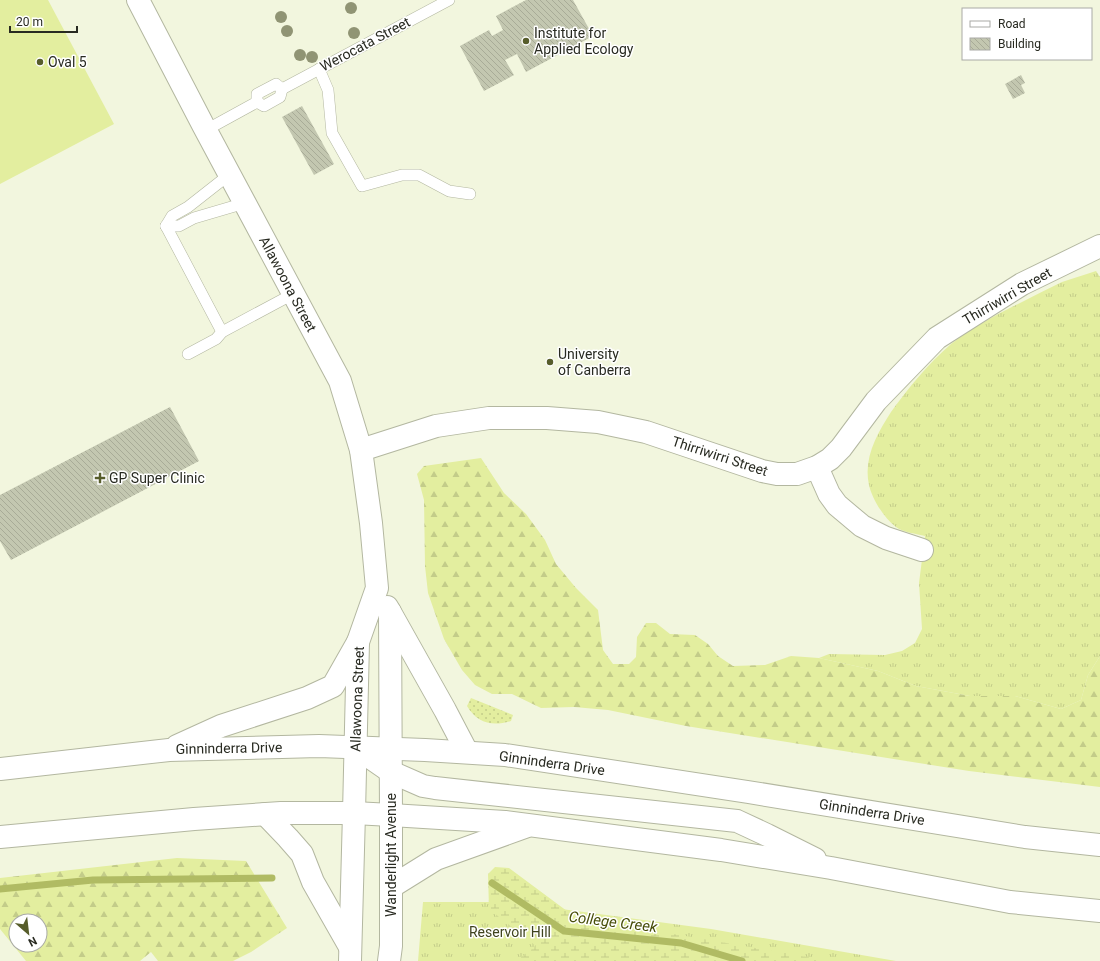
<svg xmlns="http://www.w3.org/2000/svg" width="1100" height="961" font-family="Roboto,sans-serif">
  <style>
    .grass { fill: url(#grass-tufts) }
    .forest { fill: url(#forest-firs); fill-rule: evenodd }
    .wetland { fill: url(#wetland-marsh) }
    .garden { fill: url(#garden-dots) }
    .pitch { fill: #e3ee9f }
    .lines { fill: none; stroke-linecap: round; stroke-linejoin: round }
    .stream { stroke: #b0bb63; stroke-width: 7 }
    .building { fill: url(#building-back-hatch) }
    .service-casing { stroke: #b3b7a0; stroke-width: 12 }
    .minor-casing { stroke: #b3b7a0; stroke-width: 24 }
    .tertiary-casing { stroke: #b3b7a0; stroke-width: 24 }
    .primary-casing { stroke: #b3b7a0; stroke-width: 24 }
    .service { stroke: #fff; stroke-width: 11 }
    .minor { stroke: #fff; stroke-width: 22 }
    .tertiary { stroke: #fff; stroke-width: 22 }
    .primary { stroke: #fff; stroke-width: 22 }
    .tree { fill: #909474 }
    .poi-dot { fill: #575d2b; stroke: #fff; stroke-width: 1.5 }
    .labels { text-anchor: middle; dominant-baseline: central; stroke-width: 3; stroke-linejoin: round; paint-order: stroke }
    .poi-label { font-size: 14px; fill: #282a21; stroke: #fff; text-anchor: start }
    .street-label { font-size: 14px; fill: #282a21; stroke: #fff }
    .park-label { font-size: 14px; fill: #3f431e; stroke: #fff }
    .water-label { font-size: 15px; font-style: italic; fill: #484e09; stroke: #fff }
  </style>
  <defs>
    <pattern id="grass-tufts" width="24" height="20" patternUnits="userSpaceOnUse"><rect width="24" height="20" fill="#e3ee9f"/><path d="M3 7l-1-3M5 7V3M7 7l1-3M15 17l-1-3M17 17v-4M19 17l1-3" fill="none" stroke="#c3cc89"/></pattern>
    <pattern id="forest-firs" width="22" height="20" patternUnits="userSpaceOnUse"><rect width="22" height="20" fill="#e3ee9f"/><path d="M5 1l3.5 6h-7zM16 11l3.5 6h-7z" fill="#c3cc89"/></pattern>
    <pattern id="wetland-marsh" width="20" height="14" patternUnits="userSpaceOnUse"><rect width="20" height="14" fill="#e3ee9f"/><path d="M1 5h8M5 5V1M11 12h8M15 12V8" fill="none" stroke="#c3cc89"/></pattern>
    <pattern id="garden-dots" width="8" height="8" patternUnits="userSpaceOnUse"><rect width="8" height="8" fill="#e3ee9f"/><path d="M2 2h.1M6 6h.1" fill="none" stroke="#c3cc89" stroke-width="1.8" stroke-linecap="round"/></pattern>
    <pattern id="building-back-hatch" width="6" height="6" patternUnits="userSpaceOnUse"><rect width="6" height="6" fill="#c3c7b0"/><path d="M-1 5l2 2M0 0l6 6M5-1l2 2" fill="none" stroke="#a8ab97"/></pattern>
  </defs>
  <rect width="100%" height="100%" fill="#f2f6de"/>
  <g class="grass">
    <path d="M1096,271l4,6v379l-12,19 -7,25 -20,9 -46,-13h-45l-54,-10 -38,-15 -59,-13 10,-4 56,1 17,-4 13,-8 7,-14 -3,-46 6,-47c-8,-2 -23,-4 -29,-9 -12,-9 -24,-28 -27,-42 -6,-27 8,-51 22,-73 18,-25 37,-48 60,-68 22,-17 48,-31 73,-43 12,-6 25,-13 38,-19 11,-4 23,-7 34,-11z"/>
    <path d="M423,902h86l202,27 185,32h-478z"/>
  </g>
  <g class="forest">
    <path d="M481,458l23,35 22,21 19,26 11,24 20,24 22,22 5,40 10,14h16l7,-7 1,-20 9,-14h10l14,11 25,1 13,9 10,12 15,10 32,-1 26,-9 28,2 59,13 38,15 54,10h45l46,13 20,-9 7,-25 12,-19v131l-131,-16 -283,-45 -78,-16 -34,-3 -33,1 -29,-14h-20l-17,-9 -13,-15 -18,-31 -16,-46 -3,-27 -1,-66 -7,-26 7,-8z"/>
    <path d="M177,858l69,3 41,67 -36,24 -18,9h-75l-7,-9 -11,9h-114l-26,-32v-51zM16,921h24v24h-24z"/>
  </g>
  <path class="wetland" d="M495,867l14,1 66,49 255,44h-314l20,-15 -47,-37 -1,-35z"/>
  <path class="garden" d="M471,698l42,17 -2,6c-19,6 -34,2 -44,-15z"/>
  <path class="pitch" d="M0,0h48l66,124 -114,60z"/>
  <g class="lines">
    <g class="stream">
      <path d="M492,883l72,48 117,12 61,18"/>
      <path d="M0,889l93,-9 179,-2"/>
    </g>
  </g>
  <g class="building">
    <path d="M526,0h47l20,36 -67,36 -9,-18 -12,6 9,15 -30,16 -24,-45 29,-16 3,6 11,-6 -7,-14z"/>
    <path d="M1021,75l4,8 -4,2 4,8 -12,6 -8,-15z"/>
    <path d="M302,106l32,58 -20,11 -32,-58z"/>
    <path d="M170,407l29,54 -188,99 -11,-19v-46z"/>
  </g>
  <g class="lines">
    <g class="service-casing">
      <g id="service">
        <path d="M319,69l9,21 4,43 30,53 40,-11h17l30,16 21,3"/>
        <path d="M282,89l167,-89"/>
        <path d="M257,102v-8l19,-10 6,5"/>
        <path d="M257,102l7,4 16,-9 2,-8"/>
        <path d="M206,130l51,-28"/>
        <path d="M166,226l56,106"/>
        <path d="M166,226h13l15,-8 51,-15"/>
        <path d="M166,226l6,-10 16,-9 42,-33"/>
        <path d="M188,354l28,-15 6,-7 71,-38"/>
      </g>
    </g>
    <g class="minor-casing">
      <g id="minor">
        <path d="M138,0l65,125 137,256 21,69 10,73 6,65 -19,54 -4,171"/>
        <path d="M361,450l75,-24 53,-8h58l51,4 48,10 116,39 15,3h20l20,-7 13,-8 11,-11 35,-47 61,-63 85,-54 78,-38"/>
        <path d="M817,467l12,27 8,11 25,21 24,12 36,12"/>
        <path d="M387,607l3,5 1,203"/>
      </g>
    </g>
    <g class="tertiary-casing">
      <g id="tertiary">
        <path d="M350,961l4,-148"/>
        <path d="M389,961l2,-15v-131"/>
      </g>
    </g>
    <g class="primary-casing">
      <g id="primary">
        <path d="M390,612l55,98 22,42"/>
        <path d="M177,746l44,-20 86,-28 26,-12 25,-44"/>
        <path d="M355,747l36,25 32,14 12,2 302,33 30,14 48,24"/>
        <path d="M0,769l169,-19 150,-4 106,4 80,5 243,37 277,45 75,8"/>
        <path d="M265,814l23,24 14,16 11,28 37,65"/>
        <path d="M0,837l194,-18 87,-6h73l37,2 114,7 216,28 110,18 179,34 90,9"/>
        <path d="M391,887l45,-28 89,-32"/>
      </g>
    </g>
    <use href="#service" class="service"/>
    <use href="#minor" class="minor"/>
    <use href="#tertiary" class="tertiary"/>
    <use href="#primary" class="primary"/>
  </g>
  <g class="tree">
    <circle cx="351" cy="8" r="6"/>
    <circle cx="281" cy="17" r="6"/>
    <circle cx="287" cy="31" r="6"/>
    <circle cx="354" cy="33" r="6"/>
    <circle cx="300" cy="55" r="6"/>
    <circle cx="312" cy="57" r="6"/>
  </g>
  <g class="poi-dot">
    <circle cx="526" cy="41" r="4"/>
    <circle cx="40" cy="62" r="4"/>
    <circle cx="550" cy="362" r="4"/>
    <path d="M98 472h4v4h4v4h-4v4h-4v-4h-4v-4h4z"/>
  </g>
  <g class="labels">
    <g class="poi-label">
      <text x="534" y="33">Institute for<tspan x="534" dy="16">Applied Ecology</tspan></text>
      <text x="48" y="62">Oval 5</text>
      <text x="558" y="354">University<tspan x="558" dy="16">of Canberra</tspan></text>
      <text x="109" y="478">GP Super Clinic</text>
    </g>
    <g class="street-label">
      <text transform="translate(365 44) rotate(-28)">Werocata Street</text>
      <text transform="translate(288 284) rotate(62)">Allawoona Street</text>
      <text transform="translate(1007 296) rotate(-30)">Thirriwirri Street</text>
      <text transform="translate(720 456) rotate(18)">Thirriwirri Street</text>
      <text transform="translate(357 699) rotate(-88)">Allawoona Street</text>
      <text transform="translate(229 748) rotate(-1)">Ginninderra Drive</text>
      <text transform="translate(552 763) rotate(8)">Ginninderra Drive</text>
      <text transform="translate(872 812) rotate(9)">Ginninderra Drive</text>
      <text transform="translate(391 855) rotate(-90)">Wanderlight Avenue</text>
    </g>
    <g class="park-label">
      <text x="510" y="932">Reservoir Hill</text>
    </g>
    <g class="water-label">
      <text transform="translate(613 922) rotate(7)">College Creek</text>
    </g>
  </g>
  <rect x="962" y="8" width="130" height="52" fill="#ffffff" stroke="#a9aaa6"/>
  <rect x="970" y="21" width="20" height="6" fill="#ffffff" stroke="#a9aaa6"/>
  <text x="998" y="28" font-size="12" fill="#282a21">Road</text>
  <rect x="970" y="38" width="20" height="12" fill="url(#building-back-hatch)" stroke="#a9aaa6"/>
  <text x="998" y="48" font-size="12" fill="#282a21">Building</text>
  <g transform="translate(28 933) rotate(152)"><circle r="19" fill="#ffffff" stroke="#a9aaa6"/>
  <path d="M0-3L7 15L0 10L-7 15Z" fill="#575d2b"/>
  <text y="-6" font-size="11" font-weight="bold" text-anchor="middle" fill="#282a21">N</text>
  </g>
  <path d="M10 26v6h67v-6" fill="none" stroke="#282a21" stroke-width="2"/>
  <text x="16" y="26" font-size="12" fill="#282a21" stroke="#ffffff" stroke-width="3" paint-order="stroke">20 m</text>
</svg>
